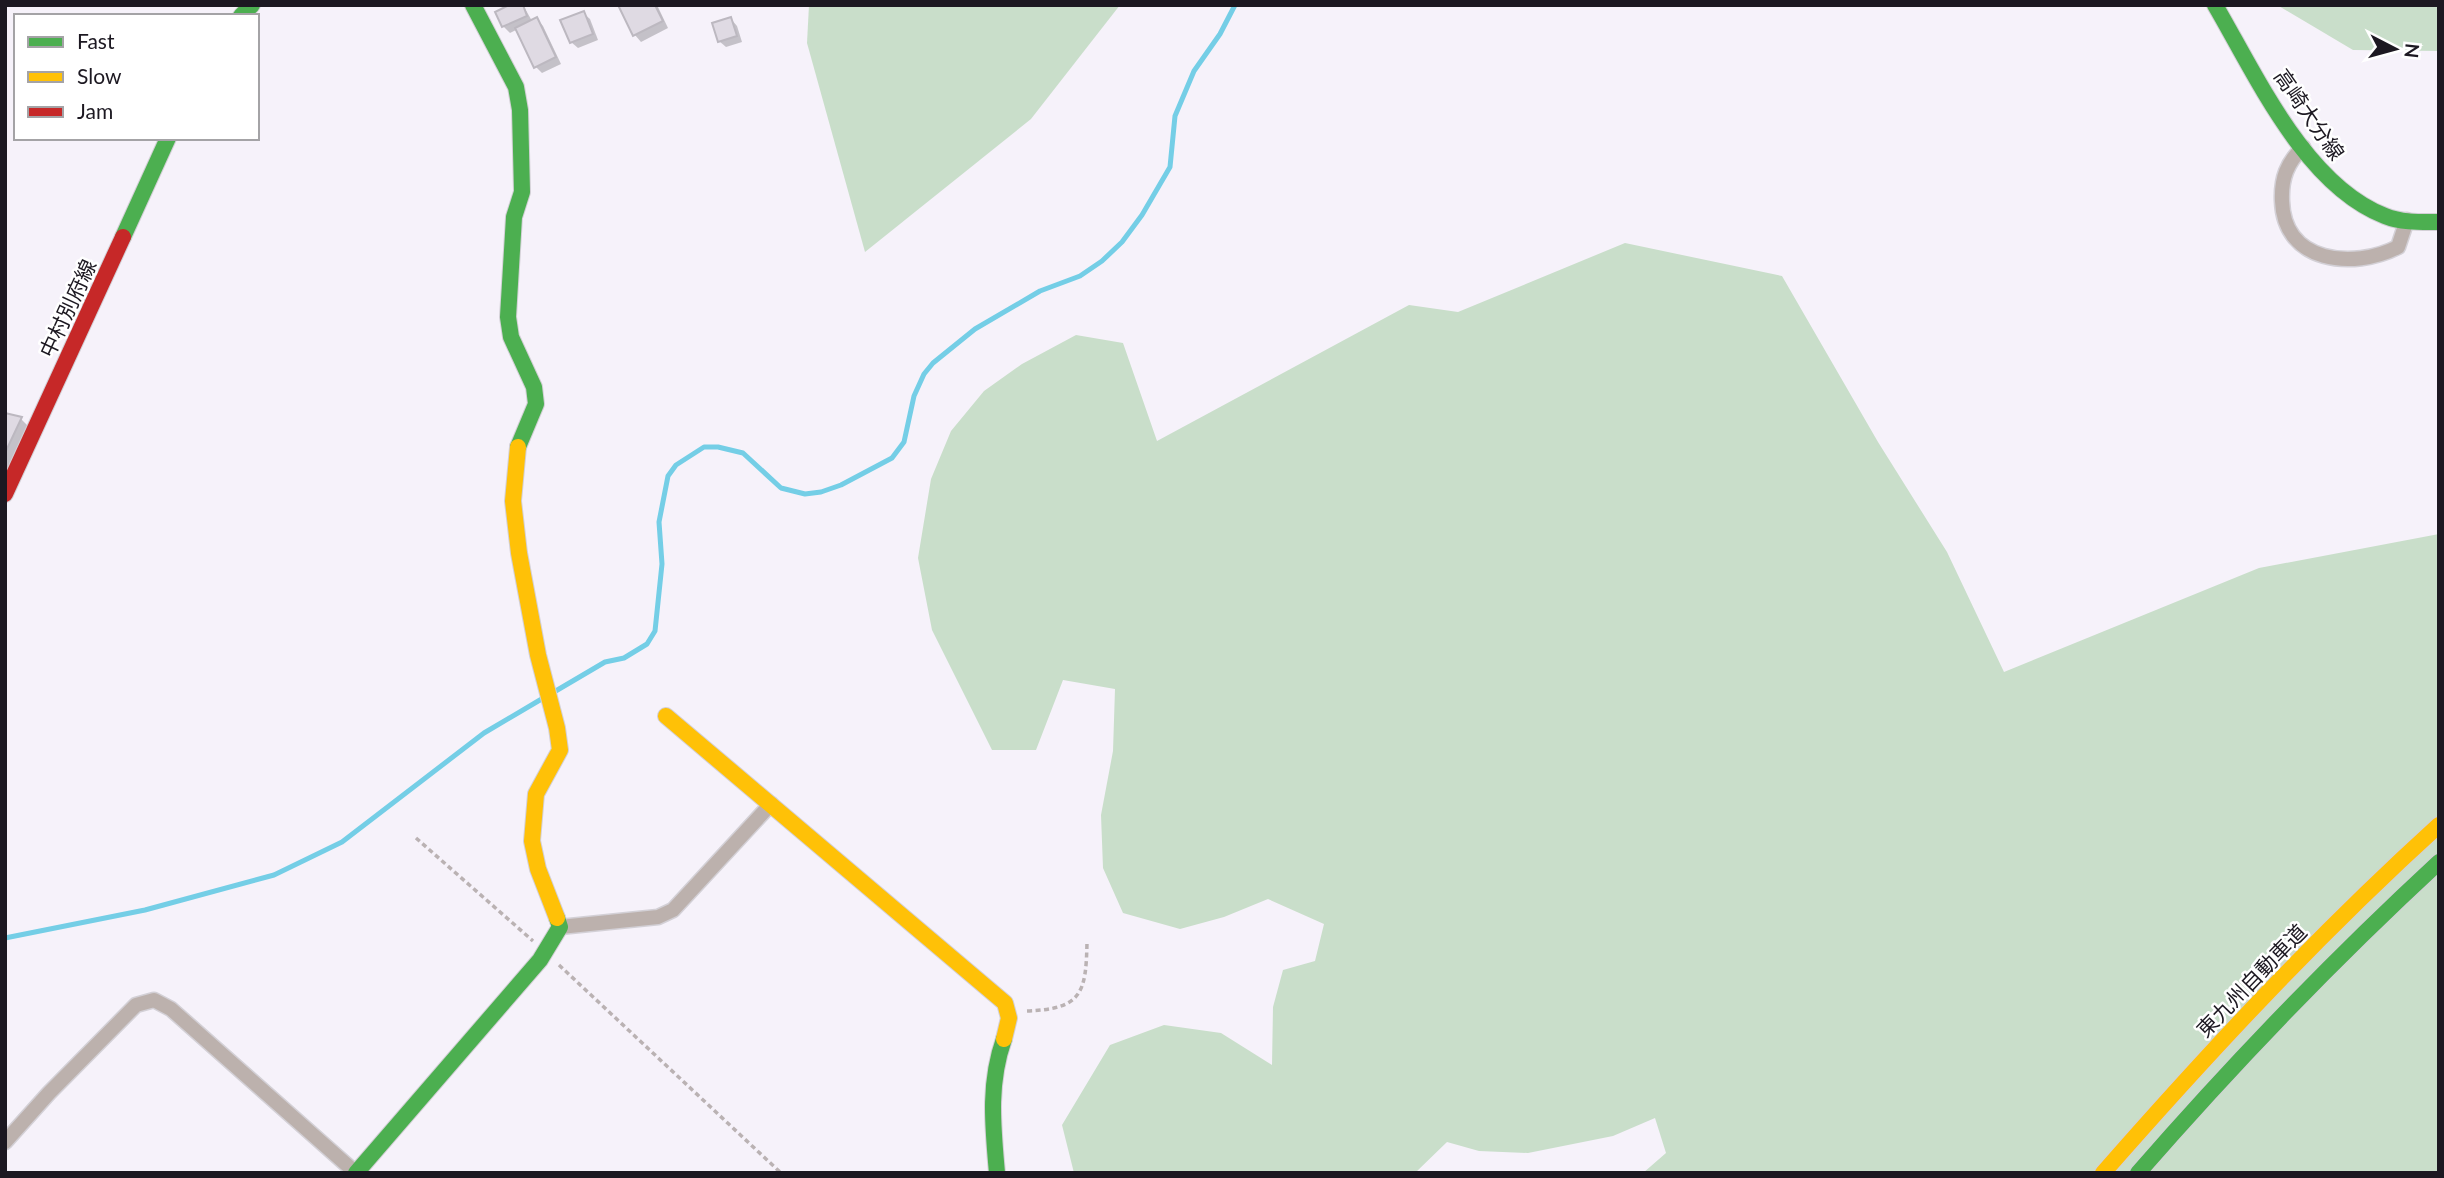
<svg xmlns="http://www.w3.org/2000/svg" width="2444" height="1178" font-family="Lato,'Noto Sans JP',sans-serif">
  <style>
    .green { fill: #c9deca }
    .shadow { fill: #0003 }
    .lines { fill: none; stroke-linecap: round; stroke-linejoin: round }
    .stream { stroke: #74cee6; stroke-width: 5 }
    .building { fill: #dfdae3; stroke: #bcb8c0; stroke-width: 2 }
    .street-casing { stroke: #d3d0d6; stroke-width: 17 }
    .fast-casing { stroke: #d3d0d6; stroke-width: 18 }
    .slow-casing { stroke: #d3d0d6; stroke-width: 18 }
    .jam-casing { stroke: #d3d0d6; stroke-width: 18 }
    .path { stroke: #bab2b3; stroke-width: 3.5; stroke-dasharray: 5 3.5; stroke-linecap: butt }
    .street { stroke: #bcb1ad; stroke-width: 14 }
    .fast { stroke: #4caf50; stroke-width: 16 }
    .slow { stroke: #ffc107; stroke-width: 16 }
    .jam { stroke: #c62828; stroke-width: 16 }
    .labels { text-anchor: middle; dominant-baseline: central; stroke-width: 5; stroke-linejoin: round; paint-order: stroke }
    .street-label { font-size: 21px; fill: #1c1821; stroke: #fff }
  </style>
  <rect width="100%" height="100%" fill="#f6f2fa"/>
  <g class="green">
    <path d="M809,5h311l-89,114 -166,133 -58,-209z"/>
    <path d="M2277,5h162v46l-86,-1z"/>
    <path d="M1625,243l157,33 96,166 69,110 57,120 255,-104 180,-34v639h-796l23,-20 -11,-35 -42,18 -85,17 -49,-2 -32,-9 -32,31h-341l-12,-48 48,-80 54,-20 57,8 51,32 1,-58 10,-37 32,-9 9,-37 -56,-25 -44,18 -44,12 -57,-16 -20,-45 -2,-53 12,-64 2,-62 -52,-9 -27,70h-44l-60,-120 -14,-72 13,-79 20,-48 33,-40 38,-27 54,-29 47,8 34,98 252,-136 49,7z"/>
  </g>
  <g class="shadow">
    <path d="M513,5h10l9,16 5,-2 6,7 18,38 -19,9 -6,-6 -18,-38 -8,4 -7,-7z"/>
    <path d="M620,5h37l11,23 -27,14 -6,-7z"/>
    <path d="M583,13l7,6 8,21 -20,8 -7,-6z"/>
    <path d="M731,19l6,7 5,16 -16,5 -7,-6z"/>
    <path d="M5,415l16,4 13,13 -29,47z"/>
  </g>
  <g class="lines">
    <g class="stream">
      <path d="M554,692l51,-30 19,-4 23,-14 8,-13 7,-67 -3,-42 9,-46 8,-11 28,-18h14l25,6 38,35 24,6 16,-2 20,-7 51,-27 12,-16 10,-46 10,-22 9,-11 42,-34 65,-38 40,-15 22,-15 20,-19 20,-27 28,-48 5,-51 19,-45 26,-37 15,-29"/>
      <path d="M5,938l140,-28 129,-35 68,-33 142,-109 61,-36"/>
    </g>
  </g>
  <g class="building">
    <path d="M509,5h14l4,11 -25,11 -7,-15z"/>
    <path d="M618,5h37l8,16 -30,15z"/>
    <path d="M584,11l9,23 -23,9 -10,-23z"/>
    <path d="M537,17l19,40 -22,11 -19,-40z"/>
    <path d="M731,17l6,19 -19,6 -6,-19z"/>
    <path d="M5,413l17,4 -17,36z"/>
  </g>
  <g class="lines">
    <g class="street-casing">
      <g id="street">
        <path d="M2303,147c-16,16 -22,31 -21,54 2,62 71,69 116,46l9,-27"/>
        <path d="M560,927l98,-10 15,-7 98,-106"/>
        <path d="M5,1142l44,-49 87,-88 18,-5 17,9 185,164"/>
      </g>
    </g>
    <g class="fast-casing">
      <g id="fast">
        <path d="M473,5l43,82 4,23 2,82 -8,25 -6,100 3,20 23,50 2,17 -18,43"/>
        <path d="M2215,5c41,70 90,180 170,211 17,7 37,6 54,6"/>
        <path d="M241,16l11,-11"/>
        <path d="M123,237l45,-99"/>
        <path d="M356,1173l184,-213 20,-33 -3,-9"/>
        <path d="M997,1173c-4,-46 -9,-89 7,-134"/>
        <path d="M2138,1173c95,-109 195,-213 301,-311"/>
      </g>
    </g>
    <g class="slow-casing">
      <g id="slow">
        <path d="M518,447l-5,54 6,52 19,102 19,73 3,22 -24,44 -4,47 6,28 19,49"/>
        <path d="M666,716l339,287 4,15 -5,21"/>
        <path d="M2103,1173c107,-122 216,-239 336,-348"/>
      </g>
    </g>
    <g class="jam-casing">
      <path id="jam" d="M5,494l118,-257"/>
    </g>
    <g class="path">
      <path d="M416,838l117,103"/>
      <path d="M559,965l222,208"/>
      <path d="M1027,1011c55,-2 59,-18 60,-69"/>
    </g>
    <use href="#street" class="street"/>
    <use href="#fast" class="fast"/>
    <use href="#slow" class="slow"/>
    <use href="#jam" class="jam"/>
  </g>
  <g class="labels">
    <g class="street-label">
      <text transform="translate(2310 114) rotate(55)">高崎大分線</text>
      <text transform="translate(67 308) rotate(-65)">中村別府線</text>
      <text transform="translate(2251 980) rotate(-46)">東九州自動車道</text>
    </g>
  </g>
  <rect width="2444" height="1178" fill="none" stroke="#1c1821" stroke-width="14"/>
  <rect x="14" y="14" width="245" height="126" fill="#ffffff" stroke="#a4a3a6" stroke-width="2"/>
  <rect x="28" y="37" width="35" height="10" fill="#4caf50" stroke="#a4a3a6" stroke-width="2"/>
  <text x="77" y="49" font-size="21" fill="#1c1821">Fast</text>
  <rect x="28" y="72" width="35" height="10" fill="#ffc107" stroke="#a4a3a6" stroke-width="2"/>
  <text x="77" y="84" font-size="21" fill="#1c1821">Slow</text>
  <rect x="28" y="107" width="35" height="10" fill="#c62828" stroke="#a4a3a6" stroke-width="2"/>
  <text x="77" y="119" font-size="21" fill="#1c1821">Jam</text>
  <g transform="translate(2395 49) rotate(96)" stroke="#ffffff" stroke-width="5" paint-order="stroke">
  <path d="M0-5L12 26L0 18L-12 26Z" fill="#1c1821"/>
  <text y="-10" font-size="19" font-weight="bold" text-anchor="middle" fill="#1c1821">N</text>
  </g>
</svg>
